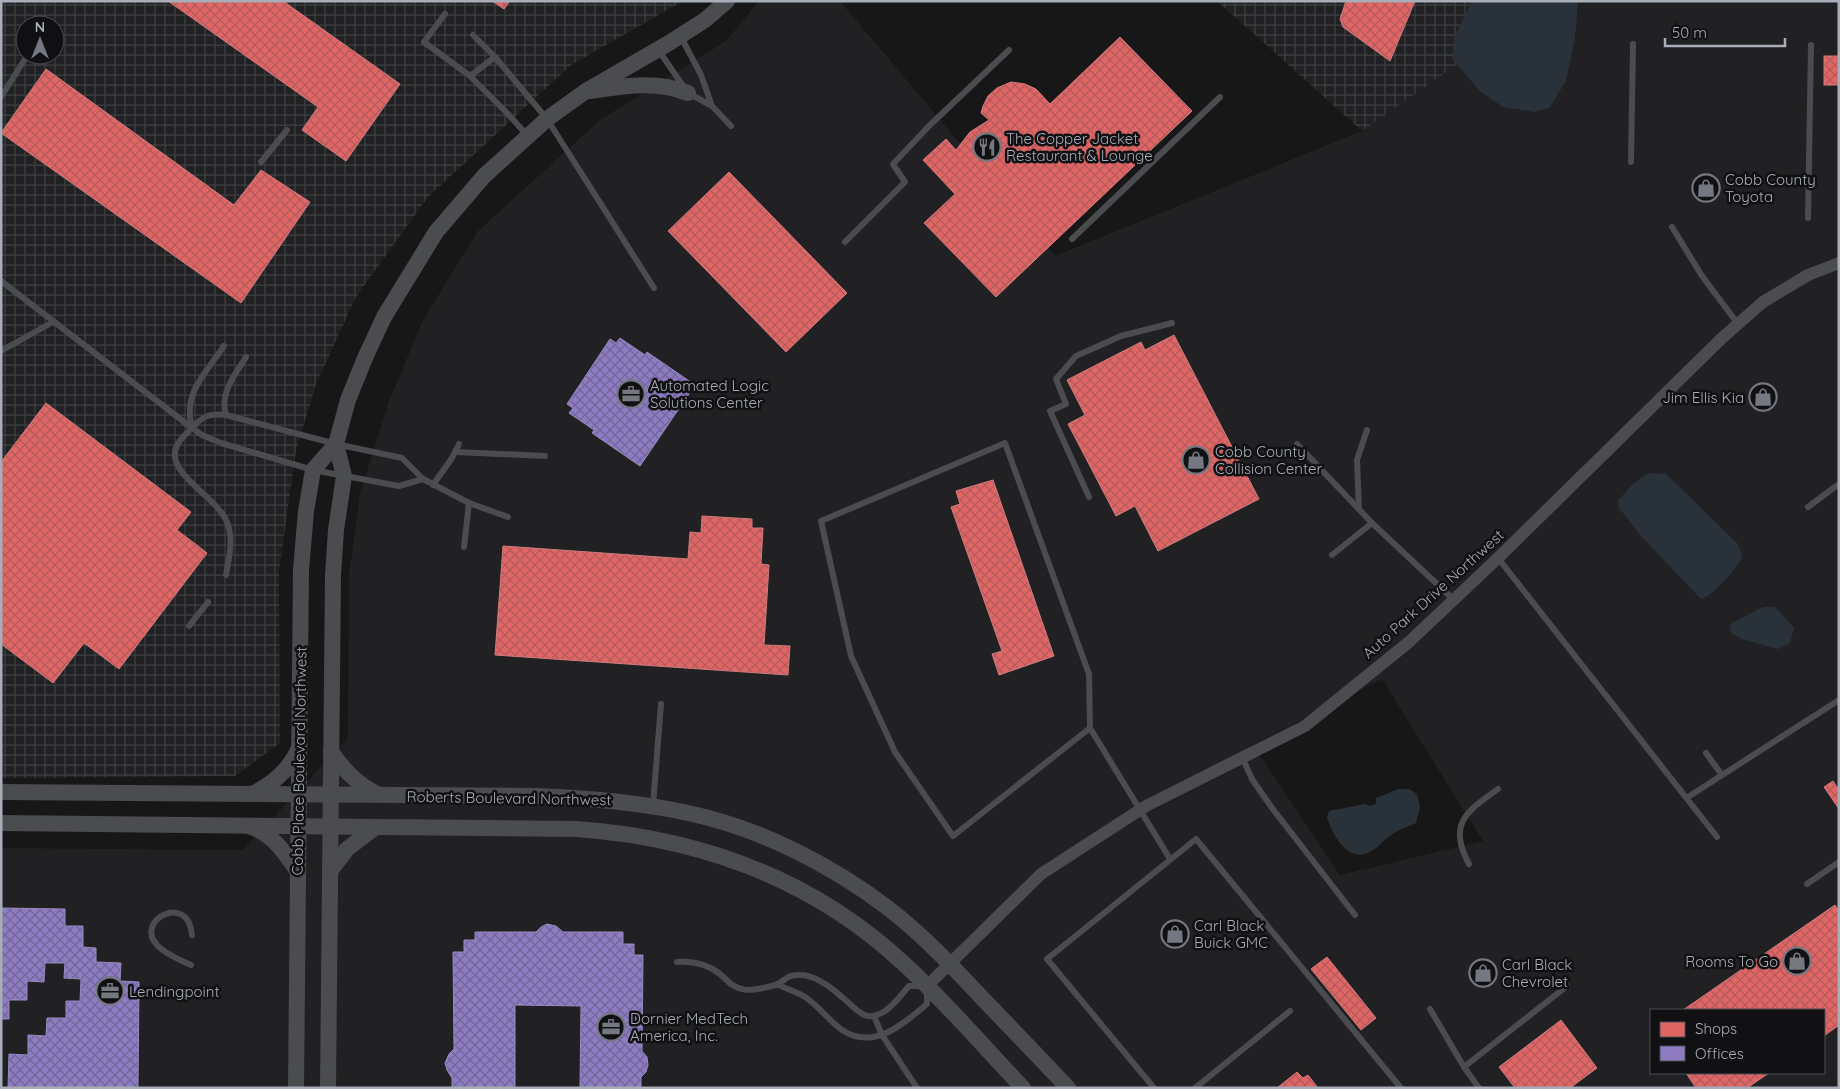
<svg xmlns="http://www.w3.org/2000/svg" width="1840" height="1089" font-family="Quicksand,sans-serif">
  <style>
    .built { fill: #212123; fill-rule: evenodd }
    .industrial { fill: url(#industrial-grid); fill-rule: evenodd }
    .water { fill: #2a3239 }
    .shops { fill: url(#shops-cross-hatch); stroke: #cf7b7f }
    .offices { fill: url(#offices-cross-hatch); stroke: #968bc0 }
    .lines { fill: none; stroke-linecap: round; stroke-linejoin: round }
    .service { stroke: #4b4c50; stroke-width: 6 }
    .minor { stroke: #4b4c50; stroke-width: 12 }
    .tertiary { stroke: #4b4c50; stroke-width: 16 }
    .labels { text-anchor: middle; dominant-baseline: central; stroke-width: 5; stroke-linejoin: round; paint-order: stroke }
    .poi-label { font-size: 15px; fill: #a8adb8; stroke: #111113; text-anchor: start }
    .street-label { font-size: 15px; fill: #a8adb8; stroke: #111113 }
  </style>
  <defs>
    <pattern id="industrial-grid" width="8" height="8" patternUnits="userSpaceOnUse" patternTransform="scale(1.25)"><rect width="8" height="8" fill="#212123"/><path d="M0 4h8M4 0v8" fill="none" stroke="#3e3f41"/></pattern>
    <pattern id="shops-cross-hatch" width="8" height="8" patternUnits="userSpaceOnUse" patternTransform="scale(1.25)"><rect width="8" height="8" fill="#e06666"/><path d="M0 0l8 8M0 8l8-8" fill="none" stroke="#b45a5a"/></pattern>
    <pattern id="offices-cross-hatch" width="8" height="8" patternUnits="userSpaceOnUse" patternTransform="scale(1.25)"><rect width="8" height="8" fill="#8e7cc3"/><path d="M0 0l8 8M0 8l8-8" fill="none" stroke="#726699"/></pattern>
  </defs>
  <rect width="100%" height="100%" fill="#171717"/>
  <path class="built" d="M759,1h81l215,255 307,-125 172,-130h305v1087h-1838v-240l242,2 105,-112 1,-163 11,-82 29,-92 34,-81 55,-89 122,-111 126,-79zM1382,679l101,162 -143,34 -87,-130zM1651,1010h173v63h-173z"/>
  <g class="industrial">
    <path d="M1,1h682l-112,64 -143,132 -72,100 -40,87 -20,67 -17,120 1,172 -45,33 -234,2zM25,25h30v30h-30z"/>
    <path d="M1217,1h317l-3,12 -169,118z"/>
  </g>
  <g class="water">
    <path d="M1472,1h106l-3,37 -9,43 -16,26 -15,5 -32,-5 -23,-16 -28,-32 2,-21z"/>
    <path d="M1652,473l14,1 72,70 4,13c-6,12 -28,38 -41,42l-60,-63 -22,-28 -1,-7c9,-11 21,-25 34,-28z"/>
    <path d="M1763,607h12l19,21 -4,15 -12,6 -37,-10 -10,-6 -1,-4 2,-6z"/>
    <path d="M1399,789h10l8,5 3,13 -4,16c-9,4 -18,7 -25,12 -8,6 -16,16 -26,19 -20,5 -33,-21 -38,-37l2,-6 36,-7 5,2 6,-2v-6z"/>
  </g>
  <g class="shops">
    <path d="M168,1h115l117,83 -54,77 -44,-31 16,-23z"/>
    <path d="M492,1h18l-6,8z"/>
    <path d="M1346,1h69l-25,60 -47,-34 -3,-8z"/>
    <path d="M1120,37l72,74 -196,186 -72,-74 31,-29 -32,-34 23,-21 10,11 14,-18 19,-12 -8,-7 2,-7 5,-10 9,-8 14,-6 14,2 11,5 14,15z"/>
    <rect x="1824" y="56" width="15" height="29"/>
    <path d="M46,69l188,136 27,-35 49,32 -69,101 -240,-170z"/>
    <path d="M729,172l118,121 -61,59 -118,-121z"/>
    <path d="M1174,335l85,164 -101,52 -23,-45 -19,10 -48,-92 17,-9 -18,-35 74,-38 4,8z"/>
    <path d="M46,403l145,109 -14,18 30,23 -88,116 -35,-26 -31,40 -52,-39v-182z"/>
    <path d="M993,480l61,176 -55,19 -7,-21 10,-3 -51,-144 9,-3 -4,-13z"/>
    <path d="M702,516l50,3v9h11l-2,36 8,1 -5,80 26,1 -2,29 -293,-20 8,-109 185,13 2,-27 11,1z"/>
    <path d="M1833,781l6,9v19l-15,-22z"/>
    <path d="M1835,905l4,6v114l-15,11v-26h-141z"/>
    <path d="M1327,957l49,61 -15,12 -50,-61z"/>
    <path d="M1561,1020l36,48 -27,20h-55l-16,-21z"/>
    <path d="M1297,1072l6,6 5,-3 10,13h-41z"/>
    <path d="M1686,1073h83l-22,15h-51z"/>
  </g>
  <g class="offices">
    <path d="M620,338l25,17 2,-3 48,33 -55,81 -48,-33 2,-3 -25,-17 4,-5 -6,-4 43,-65 6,4z"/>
    <path d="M1,908l64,1v17h18v21l13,1v14l25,1 -1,18 19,1 -1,106h-130l1,-34 19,1v-20l18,1 1,-18h19v-17h14l1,-22 -17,-1 1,-15h-20l-1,19 -17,-1v19h-18v19h-8z"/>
    <path d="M547,924l9,2 7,6h60v12h11v11h9l-1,96 5,6 1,8 -2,7 -5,5v11h-61l1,-82 -66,-1v83h-63v-10l-5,-8 -2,-7 4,-9 5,-5 -1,-97h11v-12h11v-8h61l5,-5z"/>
  </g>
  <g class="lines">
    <g class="service">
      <path d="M445,14l-21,28 46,34 37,37 20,22"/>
      <path d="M473,35l22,22 52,62 107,169"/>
      <path d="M681,37l20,38 11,31"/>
      <path d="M659,51l29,42 24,13 19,20"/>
      <path d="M470,76l25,-19"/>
      <path d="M1,97l24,-38"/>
      <path d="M261,162l26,-32"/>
      <path d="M1631,162l2,-118"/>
      <path d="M1808,218l3,-173"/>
      <path d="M1672,227l30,49 36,48"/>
      <path d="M1072,239l148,-142"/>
      <path d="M845,242l60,-60 -12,-18 36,-38 80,-76"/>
      <path d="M1,281l191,147 10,7 19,8 92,27 86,16 24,-7"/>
      <path d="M1,351l52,-29"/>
      <path d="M226,415c-7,-22 9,-40 20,-58"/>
      <path d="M192,428c-10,-35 14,-55 32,-82"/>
      <path d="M1297,444l75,79 82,77"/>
      <path d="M456,452l89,4"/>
      <path d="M433,485l19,-27 7,-14"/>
      <path d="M1089,497l-39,-86 16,-7 -10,-25 20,-23 45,-20 51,-13"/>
      <path d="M1808,507l31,-23"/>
      <path d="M1359,509l-2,-49 10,-30"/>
      <path d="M464,547l5,-44"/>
      <path d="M1332,555l40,-32"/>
      <path d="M1498,558l219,279"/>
      <path d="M226,575c3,-18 8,-35 1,-53 -9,-23 -55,-46 -52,-69 0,-9 9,-17 15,-23 12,-13 17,-17 36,-15l110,29 66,14 21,21 46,24 39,14"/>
      <path d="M189,626l19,-24"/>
      <path d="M1090,728l-1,-54 -84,-231 -184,78 30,135 44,96 58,84 137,-108 80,131"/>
      <path d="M1706,753l16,22"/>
      <path d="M1242,757l10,22 20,29 83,107"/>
      <path d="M1688,797l151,-97"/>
      <path d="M653,805l8,-101"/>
      <path d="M1469,864c-22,-40 -2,-53 29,-75"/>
      <path d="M1807,884l32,-22"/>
      <path d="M677,962c16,-1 30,2 43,12 8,7 12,13 22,15 8,3 26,-2 34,-4 9,-4 11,-11 24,-10 15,0 32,13 43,23 15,12 22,26 42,13 9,-6 17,-17 24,-25h18v18c-24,20 -53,47 -85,26 -13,-9 -23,-24 -37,-33 -8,-5 -19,-8 -28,-13"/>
      <path d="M191,965c-11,-5 -26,-11 -34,-20 -23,-24 31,-54 35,-10"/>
      <path d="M1430,1009l34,58 15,21"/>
      <path d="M874,1016l8,19 35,53"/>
      <path d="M1464,1067l103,-81"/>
      <path d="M1154,1088l-107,-129 149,-120 205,249"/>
      <path d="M1195,1088l95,-77"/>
    </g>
    <path class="minor" d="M927,986l114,-112 105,-68 159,-80 104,-84 89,-84 224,-220 41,-36 45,-27 31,-12"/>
    <g class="tertiary">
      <path d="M590,91c34,-5 66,-11 98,2"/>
      <path d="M331,752c13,18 26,32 46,42"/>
      <path d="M1,792l536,4c51,2 101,6 151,17 71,15 142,51 200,95 35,27 66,60 96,92 28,29 56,58 84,88"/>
      <path d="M252,794c21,-10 38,-25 47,-46"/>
      <path d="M1,823l576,6c122,9 234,49 325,133 43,39 81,84 121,126"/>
      <path d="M251,827c22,7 35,27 47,45"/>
      <path d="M330,871l17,-22 29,-22"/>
      <path d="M296,1088l5,-518 5,-59 7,-41 23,-26 12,-44 17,-42 19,-41 52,-85 48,-56 63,-57 39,-28 83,-48 36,-23 22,-19"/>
      <path d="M328,1088l5,-513 3,-45 8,-54 -8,-32"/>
    </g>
  </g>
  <defs>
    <g id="restaurant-ring" transform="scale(1.4375)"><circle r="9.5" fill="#111113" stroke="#757880" stroke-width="1.5"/><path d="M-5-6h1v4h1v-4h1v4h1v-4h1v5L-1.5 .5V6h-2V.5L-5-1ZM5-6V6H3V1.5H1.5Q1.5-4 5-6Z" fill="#757880"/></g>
    <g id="shop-ring" transform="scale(1.4375)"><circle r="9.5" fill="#111113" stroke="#757880" stroke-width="1.5"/><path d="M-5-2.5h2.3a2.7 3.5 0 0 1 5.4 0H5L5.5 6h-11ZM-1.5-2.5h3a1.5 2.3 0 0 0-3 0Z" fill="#757880"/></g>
    <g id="office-ring" transform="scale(1.4375)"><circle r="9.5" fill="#111113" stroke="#757880" stroke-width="1.5"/><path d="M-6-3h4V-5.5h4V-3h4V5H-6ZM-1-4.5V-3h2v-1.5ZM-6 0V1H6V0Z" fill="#757880"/></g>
  </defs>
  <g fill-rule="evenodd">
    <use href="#restaurant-ring" x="987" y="147"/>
    <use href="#shop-ring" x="1706" y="188"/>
    <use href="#office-ring" x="631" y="394"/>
    <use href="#shop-ring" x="1763" y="397"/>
    <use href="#shop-ring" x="1196" y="460"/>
    <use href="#shop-ring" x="1175" y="934"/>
    <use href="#shop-ring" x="1797" y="961"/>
    <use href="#shop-ring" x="1483" y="973"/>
    <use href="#office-ring" x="110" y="991"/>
    <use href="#office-ring" x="611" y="1027"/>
  </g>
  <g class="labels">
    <g class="poi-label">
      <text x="1006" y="138">The Copper Jacket<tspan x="1006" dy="17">Restaurant &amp; Lounge</tspan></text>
      <text x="1725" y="179">Cobb County<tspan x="1725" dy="17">Toyota</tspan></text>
      <text x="650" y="385">Automated Logic<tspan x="650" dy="17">Solutions Center</tspan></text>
      <text x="1744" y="397" text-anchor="end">Jim Ellis Kia</text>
      <text x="1215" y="451">Cobb County<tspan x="1215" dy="17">Collision Center</tspan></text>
      <text x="1194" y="925">Carl Black<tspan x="1194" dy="17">Buick GMC</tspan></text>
      <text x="1778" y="961" text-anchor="end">Rooms To Go</text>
      <text x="1502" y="964">Carl Black<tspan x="1502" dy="17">Chevrolet</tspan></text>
      <text x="129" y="991">Lendingpoint</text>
      <text x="630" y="1018">Dornier MedTech<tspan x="630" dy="17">America, Inc.</tspan></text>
    </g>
    <g class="street-label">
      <text transform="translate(1433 594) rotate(-42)">Auto Park Drive Northwest</text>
      <text transform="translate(299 761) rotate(-89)">Cobb Place Boulevard Northwest</text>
      <text transform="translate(509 798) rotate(1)">Roberts Boulevard Northwest</text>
    </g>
  </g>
  <rect width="1840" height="1089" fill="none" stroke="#a8adb8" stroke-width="5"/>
  <rect x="1650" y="1009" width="175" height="65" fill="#111113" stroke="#4d4f55"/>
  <rect x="1660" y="1022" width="25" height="15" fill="#e06666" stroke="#4d4f55"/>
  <text x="1695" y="1034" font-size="15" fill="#a8adb8">Shops</text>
  <rect x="1660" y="1046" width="25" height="15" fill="#8e7cc3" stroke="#4d4f55"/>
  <text x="1695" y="1059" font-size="15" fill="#a8adb8">Offices</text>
  <g transform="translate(40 40)"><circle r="24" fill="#111113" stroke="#4d4f55"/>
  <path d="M0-4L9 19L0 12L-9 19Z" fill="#757880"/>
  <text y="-8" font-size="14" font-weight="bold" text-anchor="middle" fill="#a8adb8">N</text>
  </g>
  <path d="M1665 38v8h120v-8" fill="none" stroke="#a8adb8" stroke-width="2.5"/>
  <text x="1672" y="38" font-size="15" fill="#a8adb8" stroke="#111113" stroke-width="4" paint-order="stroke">50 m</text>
</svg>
